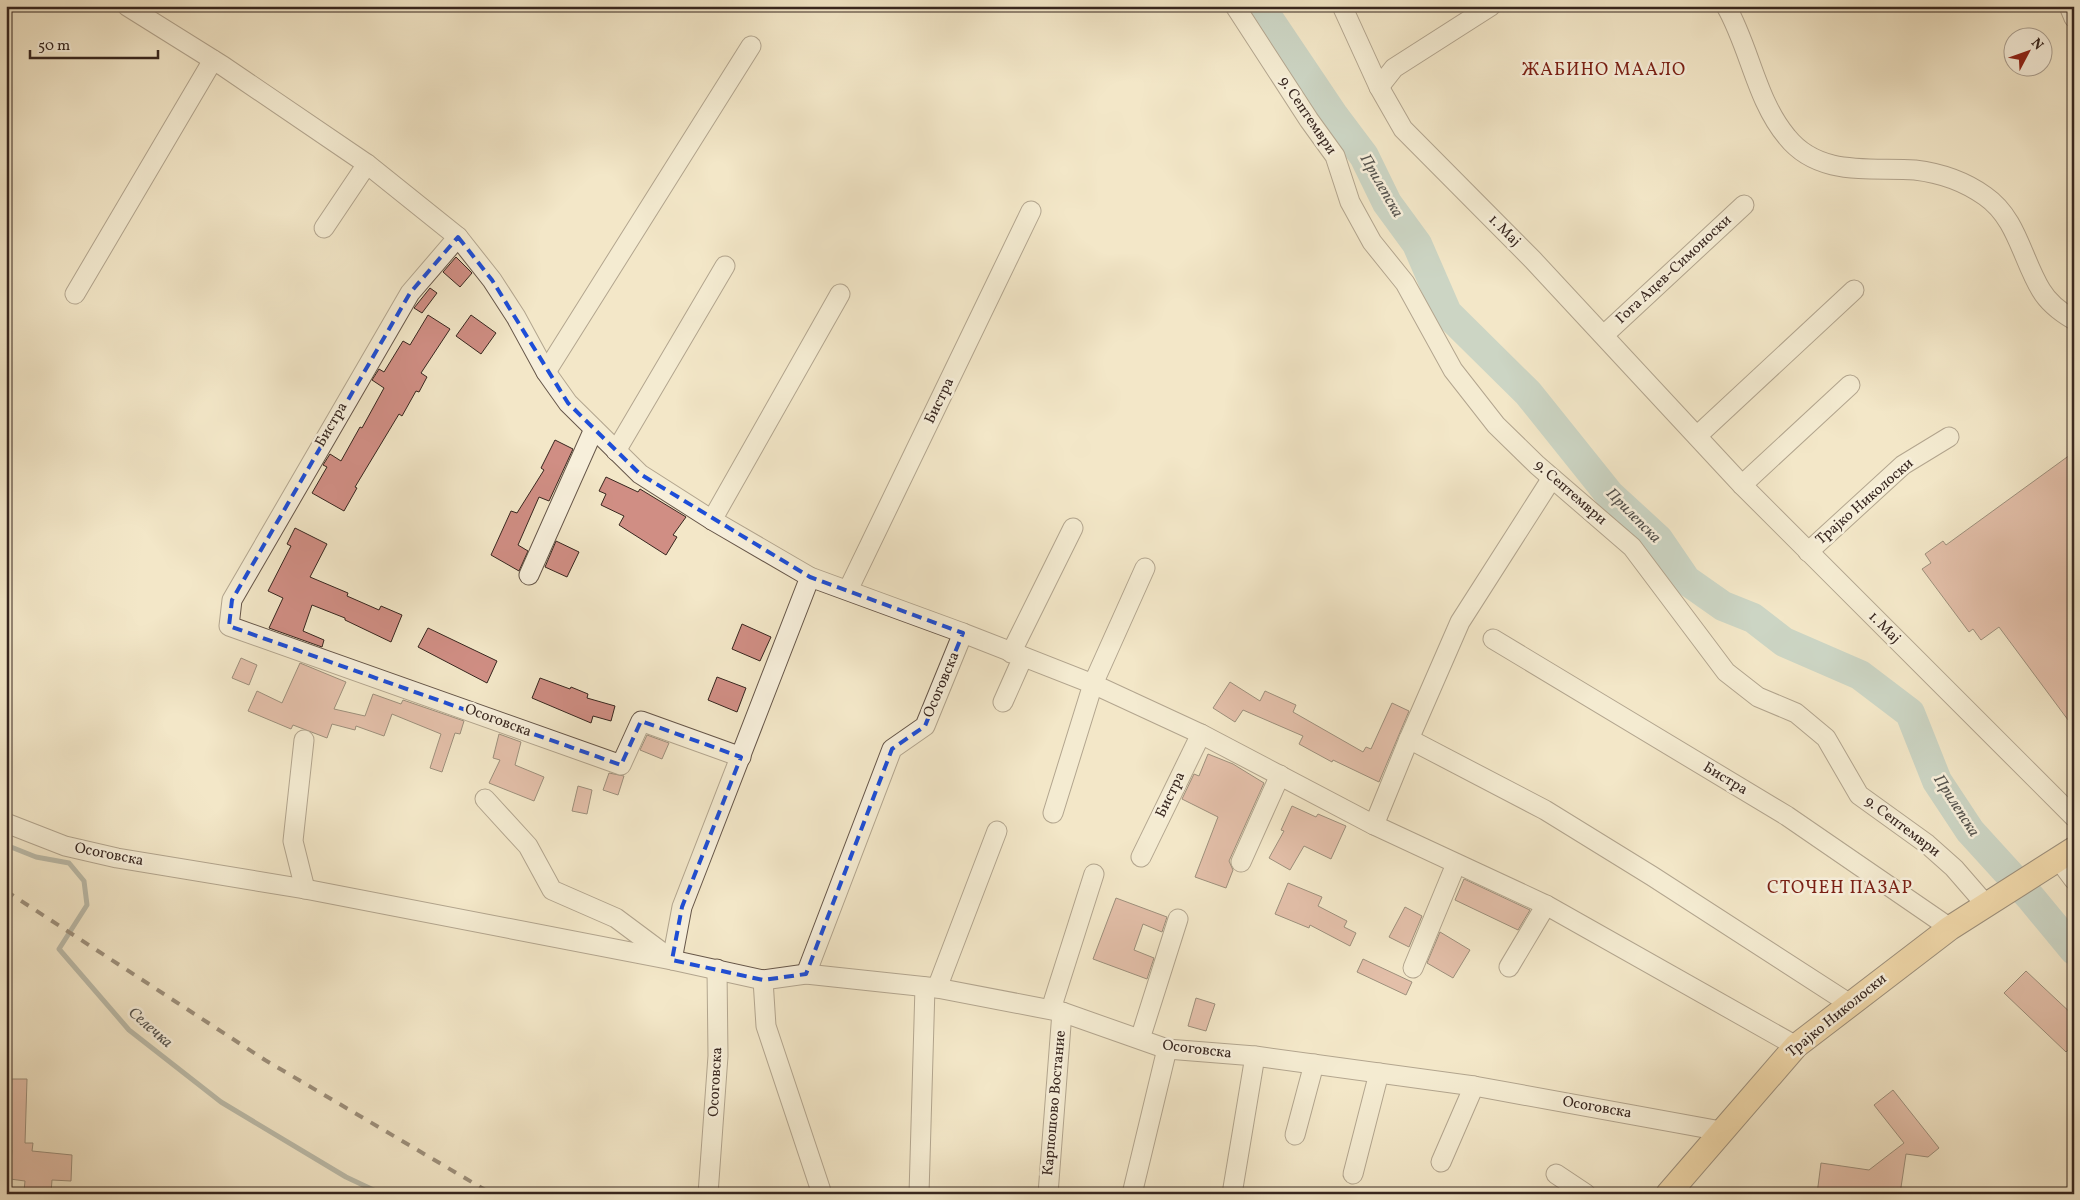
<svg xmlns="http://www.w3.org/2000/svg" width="2080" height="1200" font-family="Vollkorn,serif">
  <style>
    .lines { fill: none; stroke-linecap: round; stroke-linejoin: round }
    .stream { stroke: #75817e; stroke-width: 5 }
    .river { stroke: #9ebebe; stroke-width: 30 }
    .building { fill: #d08e84; stroke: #37261f }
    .minor-casing { stroke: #665649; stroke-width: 21 }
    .major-casing { stroke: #37261f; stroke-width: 26 }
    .minor { stroke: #f7efdb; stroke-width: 19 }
    .major { stroke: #eac484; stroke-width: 24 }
    .rail { stroke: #37261f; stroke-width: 4; stroke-dasharray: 9 9; stroke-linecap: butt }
    .marked { fill: none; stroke: #1d4ed8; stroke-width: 4; stroke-dasharray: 10 6; stroke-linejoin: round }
    .labels { text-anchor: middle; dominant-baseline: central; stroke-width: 5; stroke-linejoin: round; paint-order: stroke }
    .street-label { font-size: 15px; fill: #37261f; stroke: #f7efdb }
    .water-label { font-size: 16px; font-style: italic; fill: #56544f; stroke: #f7efdb }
    .quarter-label { font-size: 18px; letter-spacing: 1px; fill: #7a1f14; stroke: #f7efdb }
  </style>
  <rect width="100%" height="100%" fill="#f3e7c8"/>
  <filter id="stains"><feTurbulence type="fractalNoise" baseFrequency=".004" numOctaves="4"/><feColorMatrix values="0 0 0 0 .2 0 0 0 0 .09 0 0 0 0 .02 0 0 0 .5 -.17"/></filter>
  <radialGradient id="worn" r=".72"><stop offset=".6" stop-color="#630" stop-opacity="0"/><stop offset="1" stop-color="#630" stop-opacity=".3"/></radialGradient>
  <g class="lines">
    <path class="stream" d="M6,845l30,12 33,6 15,18 3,24 -28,44 70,81 92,72 125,75 36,17"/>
    <path class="river" d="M1260,6l74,110 30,40 23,47 30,41 30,69 81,80 81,101 49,45 28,41 37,26 30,12 31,24 76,33 50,38 27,68 33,50 61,67 43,52"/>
  </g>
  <g class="building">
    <path d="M456,257l16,16 -12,14 -17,-15z"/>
    <path d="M430,288l7,5 -15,20 -8,-5z"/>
    <path d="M428,315l22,14 -29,44 6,4 -8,15 -3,-1 -14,25 -3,-2 -44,73 2,1 -13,23 -32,-18 15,-26 -4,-2 7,-11 11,7 19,-34 2,1 22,-40 -12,-8 7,-11 5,3 19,-31 7,4z"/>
    <path d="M471,315l25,18 -15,21 -25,-18z"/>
    <path d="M555,440l18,9 -24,52 -10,-4 -21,48 10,6 -9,20 -28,-16 20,-44 6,2 27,-43 -3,-2z"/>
    <path d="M2074,452v276l-75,-101 -18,13 -8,-11 -4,3 -47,-63 9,-6 -6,-9 18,-13 3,4z"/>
    <path d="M606,477l32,15 2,-3 46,28 -13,18 4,2 -11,18 -47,-30 5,-9 -23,-11 5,-11 -7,-3z"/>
    <path d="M295,528l32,16 -17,33 38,16 -1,3 32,14 2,-4 21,9 -11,27 -46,-22v-2l-33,-13 -9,26 21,9 -2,7 -53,-19 14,-30 -15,-7 23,-45 -4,-2z"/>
    <path d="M556,541l23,11 -12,25 -22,-10z"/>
    <path d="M742,624l29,13 -11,24 -28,-12z"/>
    <path d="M428,628l69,33 -10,22 -69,-36z"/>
    <path d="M241,658l16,7 -8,20 -17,-7z"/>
    <path d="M300,663l46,19 -12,27 31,7 8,-22 28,10 2,-4 61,21 -4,13 -5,-1 -13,39 -12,-4 11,-34 -49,-20 -8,22 -28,-10 -1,4 -23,-6 -5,14 -34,-13 -2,4 -43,-18 9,-20 25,12z"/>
    <path d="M717,677l29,11 -9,24 -29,-12z"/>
    <path d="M540,678l30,11 1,-2 17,7 -1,4 28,8 -4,15 -18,-5 -2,7 -59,-25z"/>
    <path d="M1230,682l30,19 5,-10 31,14 -3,7 70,40 3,-5 5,2 21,-46 17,8 -30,71 -46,-22 -1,2 -33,-18 4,-8 -60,-26 -8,12 -22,-14z"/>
    <path d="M499,734l22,8 -6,23 29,12 -10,24 -45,-18 11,-23 -7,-2z"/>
    <path d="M647,735l22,8 -7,16 -22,-9z"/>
    <path d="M1208,754l25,10 31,19 -35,78 4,9 -7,18 -31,-11 23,-60 -36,-18 12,-25 5,2z"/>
    <path d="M609,773l15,3 -6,19 -15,-5z"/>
    <path d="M578,786l14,4 -5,24 -15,-3z"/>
    <path d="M1292,806l24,11 2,-3 28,12 -15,33 -27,-13 -14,24 -21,-12 15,-27 -3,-1z"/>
    <path d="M1464,879l66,31 -12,20 -63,-30z"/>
    <path d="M1288,883l34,14 -4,9 29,15 -3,6 12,6 -6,13 -40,-21 -1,3 -34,-14z"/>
    <path d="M1116,898l51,19 -5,15 -19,-8 -9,26 20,8 -7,21 -54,-20z"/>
    <path d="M1405,907l17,9 -13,31 -20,-10z"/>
    <path d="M1440,932l30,18 -17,28 -26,-15z"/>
    <path d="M1363,959l49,23 -6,13 -49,-23z"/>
    <path d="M2026,971l48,45v28l-8,8 -62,-59z"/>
    <path d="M1196,998l19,6 -9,27 -18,-5z"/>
    <path d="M12,1079h15l-2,64h8l-1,8 40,4 -1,26 -19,-1 -1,13 -27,-2 1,-10 -15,-2 2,-29h-3z"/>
    <path d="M1893,1090l46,58 -11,9 -22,-3 -6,40h-83l4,-31 48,7 35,-27 -30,-38z"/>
  </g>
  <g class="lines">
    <g class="minor-casing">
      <g id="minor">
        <path d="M127,6l96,60 144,98 91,73 34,43 24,37 30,55 22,31 72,71 72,46 98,57 153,56 130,51 108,50 173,91 172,80 250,141"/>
        <path d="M1235,6l74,114 26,36 15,46 22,40 33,41 48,87 43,55 41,40 95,82 94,125 32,25 38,16 30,25 33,57 68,49 27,24 33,38"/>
        <path d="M1342,6l37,81 24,42 130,131 209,225 332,332"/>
        <path d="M1726,6c24,42 30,94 61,131 32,40 83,30 128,33 25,3 49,11 70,26 32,22 37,63 56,94 7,12 21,23 33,30"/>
        <path d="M2069,6l5,12"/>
        <path d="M1379,87l15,-19 97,-62"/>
        <path d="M324,228l43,-64"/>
        <path d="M458,237l-48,56 -178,307 -3,26 392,139 20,-44 100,36"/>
        <path d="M75,294l138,-234"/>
        <path d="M1604,335l140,-130"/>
        <path d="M546,372l205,-326"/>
        <path d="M1697,436l157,-146"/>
        <path d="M616,451l109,-185"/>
        <path d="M1742,485l108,-100"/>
        <path d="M712,520l128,-226"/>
        <path d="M1808,552l95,-87 46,-28"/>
        <path d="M529,575l65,-146"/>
        <path d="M848,590l183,-379"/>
        <path d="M1493,639l294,177 163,112"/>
        <path d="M1011,653l62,-125"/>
        <path d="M1003,702l20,-45"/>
        <path d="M1409,739l136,71 107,66 198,128"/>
        <path d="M304,740l-11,101 12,48"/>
        <path d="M485,799l43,47 24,44 64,28 51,38"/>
        <path d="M1053,813l40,-129 52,-116"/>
        <path d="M6,823l59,23 52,12 188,31 367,71 91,20 43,-6 131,14 125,24 105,37 88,7 219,30 247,45"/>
        <path d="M1374,825l35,-86 51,-117 92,-144"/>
        <path d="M1141,857l60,-123"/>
        <path d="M2059,860l15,20"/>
        <path d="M1241,862l39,-87"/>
        <path d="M672,960l10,-53 128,-330"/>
        <path d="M1509,967l37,-62"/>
        <path d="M1413,968l43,-104"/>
        <path d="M806,974l86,-225 33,-23 38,-93"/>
        <path d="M763,980l3,46 56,168"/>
        <path d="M937,988l60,-157"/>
        <path d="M1051,1009l43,-135"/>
        <path d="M1140,1039l38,-120"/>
        <path d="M1295,1135l19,-71"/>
        <path d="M1441,1162l33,-76"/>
        <path d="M1353,1174l26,-101"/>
        <path d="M1556,1174l30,20"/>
        <path d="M708,1194l10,-138 -1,-87"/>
        <path d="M919,1194l6,-207"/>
        <path d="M1048,1194l14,-182"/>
        <path d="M1132,1194l35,-145"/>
        <path d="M1232,1194l23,-138"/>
      </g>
    </g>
    <g class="major-casing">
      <path id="major" d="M1668,1194l128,-148 154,-118 124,-79"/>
    </g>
    <use href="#minor" class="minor"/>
    <use href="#major" class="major"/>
    <path class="rail" d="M6,891l259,169 227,134"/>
  </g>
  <path d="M0 0H2080V1200H0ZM458,237l34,43 76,123 72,71 170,103 153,56 -38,93 -33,23 -86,225 -43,6 -91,-20 10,-53 59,-150 -100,-36 -20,44 -392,-139 3,-26 178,-307z" fill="#f3e7c8" fill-opacity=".55" fill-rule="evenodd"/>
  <path class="marked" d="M458,237l34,43 76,123 72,71 170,103 153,56 -38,93 -33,23 -86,225 -43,6 -91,-20 10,-53 59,-150 -100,-36 -20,44 -392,-139 3,-26 178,-307z"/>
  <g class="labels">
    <g class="street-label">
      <text transform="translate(1307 116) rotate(56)">9. Септември</text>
      <text transform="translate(1504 231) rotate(45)">1. Мај</text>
      <text transform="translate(1674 270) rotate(-43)">Гога Ацев-Симоноски</text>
      <text transform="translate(940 401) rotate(-64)">Бистра</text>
      <text transform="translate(332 425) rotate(-60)">Бистра</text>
      <text transform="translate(1570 493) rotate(41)">9. Септември</text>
      <text transform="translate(1865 502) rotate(-41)">Трајко Николоски</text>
      <text transform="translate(1884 628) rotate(45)">1. Мај</text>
      <text transform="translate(942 685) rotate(-67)">Осоговска</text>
      <text transform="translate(498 721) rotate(20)">Осоговска</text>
      <text transform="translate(1725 779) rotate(31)">Бистра</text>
      <text transform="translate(1171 795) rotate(-64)">Бистра</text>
      <text transform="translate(1902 827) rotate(37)">9. Септември</text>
      <text transform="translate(109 855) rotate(11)">Осоговска</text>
      <text transform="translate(1837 1016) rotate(-39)">Трајко Николоски</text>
      <text transform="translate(1197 1050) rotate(7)">Осоговска</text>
      <text transform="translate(716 1082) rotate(-87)">Осоговска</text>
      <text transform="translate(1055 1103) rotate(-85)">Карпошово Востание</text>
      <text transform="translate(1597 1108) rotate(10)">Осоговска</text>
    </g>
    <g class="water-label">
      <text transform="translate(1381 186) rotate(60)">Прилепска</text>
      <text transform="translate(1633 516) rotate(45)">Прилепска</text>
      <text transform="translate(1956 806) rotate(57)">Прилепска</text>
      <text transform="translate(150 1028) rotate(41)">Селечка</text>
    </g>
    <g class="quarter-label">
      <text x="1604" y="70">ЖАБИНО МААЛО</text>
      <text x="1840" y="888">СТОЧЕН ПАЗАР</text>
    </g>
  </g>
  <rect width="2080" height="1200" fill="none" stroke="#f3e7c8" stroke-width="25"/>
  <rect x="8" y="8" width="2065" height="1185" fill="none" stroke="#37261f" stroke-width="2.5"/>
  <rect x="12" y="12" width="2055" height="1175" fill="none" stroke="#37261f"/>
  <g transform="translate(2028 52) rotate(49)"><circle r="24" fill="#f7efdb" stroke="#aa9f90"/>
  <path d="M0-4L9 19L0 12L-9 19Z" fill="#8f2418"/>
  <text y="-8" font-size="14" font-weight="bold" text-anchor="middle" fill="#37261f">N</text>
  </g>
  <path d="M30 50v8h128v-8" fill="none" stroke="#37261f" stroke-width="2.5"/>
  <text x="38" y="50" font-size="15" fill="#37261f" stroke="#f7efdb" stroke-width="4" paint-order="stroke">50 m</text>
  <rect width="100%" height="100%" filter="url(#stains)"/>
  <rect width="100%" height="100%" fill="url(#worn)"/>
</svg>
